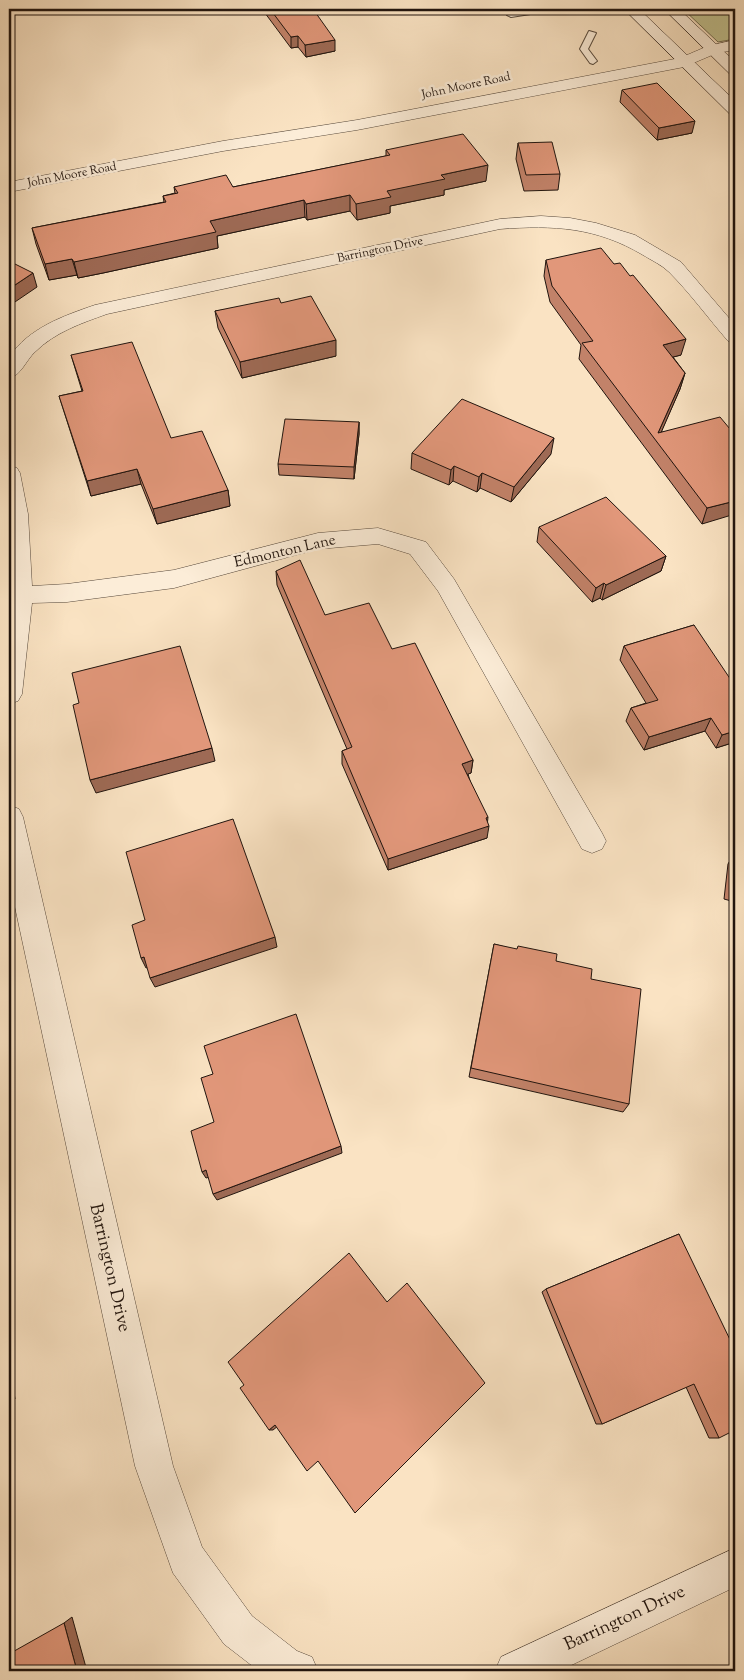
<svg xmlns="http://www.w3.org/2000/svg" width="744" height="1680" font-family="'Sorts Mill Goudy',serif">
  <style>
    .green { fill: #c2c290; stroke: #716b4f }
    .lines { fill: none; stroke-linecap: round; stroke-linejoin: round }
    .service-casing { stroke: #56483b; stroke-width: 2 }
    .minor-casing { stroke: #56483b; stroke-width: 1 }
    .tertiary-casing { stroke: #56483b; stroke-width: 1 }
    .secondary-casing { stroke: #20140e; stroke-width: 1 }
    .service { fill: #fcedd8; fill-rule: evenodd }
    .minor { fill: #fcedd8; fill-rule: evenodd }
    .tertiary { fill: #fcedd8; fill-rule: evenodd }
    .secondary { fill: #fcedd8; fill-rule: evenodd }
    .wall { fill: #c28269; stroke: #20140e }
    .shaded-wall { fill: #9e6a55; stroke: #20140e }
    .building { fill: #e1977a; stroke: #20140e }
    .labels { text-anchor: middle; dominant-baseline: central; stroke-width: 5; stroke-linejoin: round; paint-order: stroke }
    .far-street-label { font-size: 12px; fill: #20140e; stroke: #fcedd8 }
    .street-label { font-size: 15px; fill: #20140e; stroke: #fcedd8 }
    .near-street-label { font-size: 18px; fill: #20140e; stroke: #fcedd8 }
  </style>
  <rect width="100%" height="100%" fill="#fae3c3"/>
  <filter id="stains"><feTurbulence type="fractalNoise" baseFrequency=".004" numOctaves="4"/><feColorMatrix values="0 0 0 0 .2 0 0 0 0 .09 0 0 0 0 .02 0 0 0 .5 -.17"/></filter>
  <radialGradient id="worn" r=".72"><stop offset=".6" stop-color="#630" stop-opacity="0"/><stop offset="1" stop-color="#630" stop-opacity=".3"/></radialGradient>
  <path class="green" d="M683,9h52v30l-17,3z"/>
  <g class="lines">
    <g class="service-casing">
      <g id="service">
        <path d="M536,9h18l-4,2 -39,6 -4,-2 4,-2z"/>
        <path d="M589,31l7,2 -8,16 9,12 -4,3 -3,-1 -10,-14z"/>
      </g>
    </g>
    <g class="minor-casing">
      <g id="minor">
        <path d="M541,216l29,2 26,5 39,12 46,27 54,63v18l-7,-2c-20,-23 -38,-48 -59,-69 -7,-7 -18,-12 -26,-17 -47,-28 -89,-30 -143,-26l-393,85c-25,9 -52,18 -72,38 -9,8 -14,24 -26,26v-21c20,-29 54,-41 86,-52l405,-86z"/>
        <path d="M9,465l8,3 3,5 8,41 4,72 35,-2 107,-14 144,-37 60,-5 48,14 28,37 148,254 4,8 -4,8 -10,4 -10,-4 -144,-258 -28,-37 -32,-10 -60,5 -144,39 -107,14 -35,1 -10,91 -4,7 -9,3z"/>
        <path d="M9,805l10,4 4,8 150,649 29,81 50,69 45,35 15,6 6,14h-59l-35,-27 -51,-71 -5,-14 -33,-93 -126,-587z"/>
        <path d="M735,1548v39l-176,84h-64l6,-14z"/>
      </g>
    </g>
    <g class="tertiary-casing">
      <path id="tertiary" d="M735,40v10l-18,3 -33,14 -327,63 -134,21 -214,41v-10l214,-41 134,-21 323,-62 28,-12z"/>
    </g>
    <g class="secondary-casing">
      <g id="secondary">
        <path d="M624,9h15l96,92v14l-6,-2z"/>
        <path d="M664,9h15l56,53v13l-6,-2z"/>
      </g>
    </g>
    <use href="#service" class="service"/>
    <use href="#minor" class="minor"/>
    <use href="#tertiary" class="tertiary"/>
    <use href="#secondary" class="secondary"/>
  </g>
  <g class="wall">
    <path d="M262,9h51l22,42 -29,6 -8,-10 -7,1z"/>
    <path d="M622,90l70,43 -35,7 -37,-38z"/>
    <path d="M518,143l42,31 -2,16 -34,1 -8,-32z"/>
    <path d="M386,150l100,31 -42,9v5l-54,11v7l-33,7 -7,-9 -43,9 -2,-3 -88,19 1,12 -115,25 -25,5 -1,-3 -28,5 -13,-36 -4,-16 132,-26 -1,-6 12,-3 -1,-6h59l153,-31z"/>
    <path d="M546,260l135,95 -8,2 12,16 -5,16 -19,43 74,3 -33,89 -123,-165 2,-14 -31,-43 -6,-26z"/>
    <path d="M281,303l55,53 -94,22 -24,-50 -3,-17z"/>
    <path d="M71,355l100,83 57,52 2,16 -73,18 -16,-40 -50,12 -32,-100 23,-5z"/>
    <path d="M359,422v12l-5,45 -75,-4 -1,-11z"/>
    <path d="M412,453l139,1 -40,48 -31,-14 -3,4 -24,-11 -4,4 -38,-16z"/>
    <path d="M539,527l127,29 -5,15 -59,29 -2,-2 -8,4 -55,-60z"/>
    <path d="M276,571l49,44 67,34 81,111 -2,13 -3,1 19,64 -99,32 -46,-106v-13l5,-2 -70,-164z"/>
    <path d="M694,625l41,117 -19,6 -11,-17 -61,19 -18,-29 5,-13 15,-5 -26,-43 4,-14z"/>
    <path d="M735,852v50l-11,-3 4,-35z"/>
    <path d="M494,944l62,17 35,18 38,125 -6,8 -154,-35z"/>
    <path d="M679,1234l40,204h-10l-23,-51 -84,37h-6l-54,-132 4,-3z"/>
  </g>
  <g class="shaded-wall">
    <path d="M298,36v11l-7,1v-11z"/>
    <path d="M335,40v11l-29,6 -1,-12z"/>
    <path d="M695,121l-3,12 -35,7 2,-12z"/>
    <path d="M488,165l-2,16 -42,9v5l-54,11v7l-33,7 -1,-16 31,-13 54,-16z"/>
    <path d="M350,195v16l-43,9 -1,-16z"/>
    <path d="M304,200l1,17 -88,19 1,12 -115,25 -25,5 -4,-16 136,-41z"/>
    <path d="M72,259l5,16 -28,5 -4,-16z"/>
    <path d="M33,273l4,14 -28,19v-17z"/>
    <path d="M686,339l-5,16 -23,6 5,-16z"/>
    <path d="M336,340v16l-94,22 -2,-16z"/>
    <path d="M685,373l-5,16 -23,53 1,-9z"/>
    <path d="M359,422v12l-5,45v-12z"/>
    <path d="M554,438l-3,16 -40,48 3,-15z"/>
    <path d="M454,466l-1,15 -4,4 2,-15z"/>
    <path d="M137,469l4,15 -50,12 -4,-15z"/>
    <path d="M482,473l-2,15 -3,4 2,-15z"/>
    <path d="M228,490l2,16 -73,18 -4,-15z"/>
    <path d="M735,501v13l-33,10 5,-16z"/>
    <path d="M666,556l-5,15 -59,29 4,-15z"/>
    <path d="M604,583l-4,15 -8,4 4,-14z"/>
    <path d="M711,718l-6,13 -61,19 5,-13z"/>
    <path d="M735,731v11l-19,6 6,-13z"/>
    <path d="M212,748l3,13 -119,32 -6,-13z"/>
    <path d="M473,760l-2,13 -11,4 2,-13z"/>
    <path d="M488,817l-1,10 2,-1 -2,12 -99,32v-11z"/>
    <path d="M275,937l2,10 -122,40 -5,-9z"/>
    <path d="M144,957l5,10 -3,1 -5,-10z"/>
    <path d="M341,1146l1,7 -125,47 -4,-6z"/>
    <path d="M206,1170l4,7 -4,1 -4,-6z"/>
    <path d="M9,1361l6,38 -6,2z"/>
    <path d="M275,1425l3,1 -5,4h-4z"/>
    <path d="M72,1617l15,54h-10l-13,-48z"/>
  </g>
  <g class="building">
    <path d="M270,9h43l22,31 -30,5 -7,-9 -7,1z"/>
    <path d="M657,83l38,38 -36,7 -37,-38z"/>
    <path d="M463,134l25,31 -47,10 4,4 -58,12 4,6 -35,7 -6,-9 -44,9 -2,-4 -94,21 6,11 -117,25 -25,5 -2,-3 -27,5 -13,-36 134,-26 -3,-6 15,-3 -4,-6 52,-12 7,12 157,-32 -4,-5z"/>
    <path d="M552,142l8,32 -34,1 -8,-32z"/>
    <path d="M601,248l13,16 6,-1 10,13 3,-1 53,64 -23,6 22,28 -27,60 62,-16 15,18v66l-28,7 -125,-165 11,-2 -41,-55 -6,-26z"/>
    <path d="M9,261l24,12 -24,16z"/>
    <path d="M311,296l25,44 -96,22 -25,-51 64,-13 2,5z"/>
    <path d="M132,342l39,96 31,-7 26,59 -75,19 -16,-40 -50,12 -28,-85 24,-5 -12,-36z"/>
    <path d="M462,399l92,39 -40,49 -32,-14 -3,4 -25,-11 -3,4 -39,-17z"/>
    <path d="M285,419l74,3 -5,45 -76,-3z"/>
    <path d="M606,497l60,59 -60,29 -2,-2 -8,5 -57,-61z"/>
    <path d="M300,560l25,55 44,-12 23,46 23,-6 58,117 -11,4 26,53 -2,1 3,8 -101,33 -46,-108 10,-4 -76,-176z"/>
    <path d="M694,625l41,61v45l-13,4 -11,-17 -62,19 -18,-29 27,-8 -34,-54z"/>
    <path d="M180,646l32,102 -122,32 -17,-75 6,-2 -7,-30z"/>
    <path d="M233,819l42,118 -125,41 -6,-21 -3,1 -9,-33 13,-5 -19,-68z"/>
    <path d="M735,852v37l-3,-1z"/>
    <path d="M494,944l23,5 1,-3 39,8 -1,7 36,8 -1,10 50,10 -12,115 -158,-36z"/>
    <path d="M296,1014l45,132 -128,48 -7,-24 -4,2 -11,-41 23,-9 -13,-44 12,-4 -9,-28z"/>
    <path d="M679,1234l56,116v80l-16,8 -25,-54 -92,40 -56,-135z"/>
    <path d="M349,1253l38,49 20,-19 78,100 -130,130 -37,-52 -11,10 -32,-46 -6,5 -29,-42 4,-3 -16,-23z"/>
    <path d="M64,1623l13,48h-68v-17z"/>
  </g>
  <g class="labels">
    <g class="far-street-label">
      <text transform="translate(466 86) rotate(-12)">John Moore Road</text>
      <text transform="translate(72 175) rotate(-11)">John Moore Road</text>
      <text transform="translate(380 250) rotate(-12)">Barrington Drive</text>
    </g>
    <g class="street-label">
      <text transform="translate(285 552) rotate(-13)">Edmonton Lane</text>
    </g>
    <g class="near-street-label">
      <text transform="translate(109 1268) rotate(77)">Barrington Drive</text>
      <text transform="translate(625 1619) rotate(-25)">Barrington Drive</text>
    </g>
  </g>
  <rect width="744" height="1680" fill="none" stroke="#fae3c3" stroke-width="30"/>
  <rect x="10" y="10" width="724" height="1660" fill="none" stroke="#20140e" stroke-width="2.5"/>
  <rect x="15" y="15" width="714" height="1650" fill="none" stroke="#20140e"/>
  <rect width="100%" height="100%" filter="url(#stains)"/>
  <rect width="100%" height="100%" fill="url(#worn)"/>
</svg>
